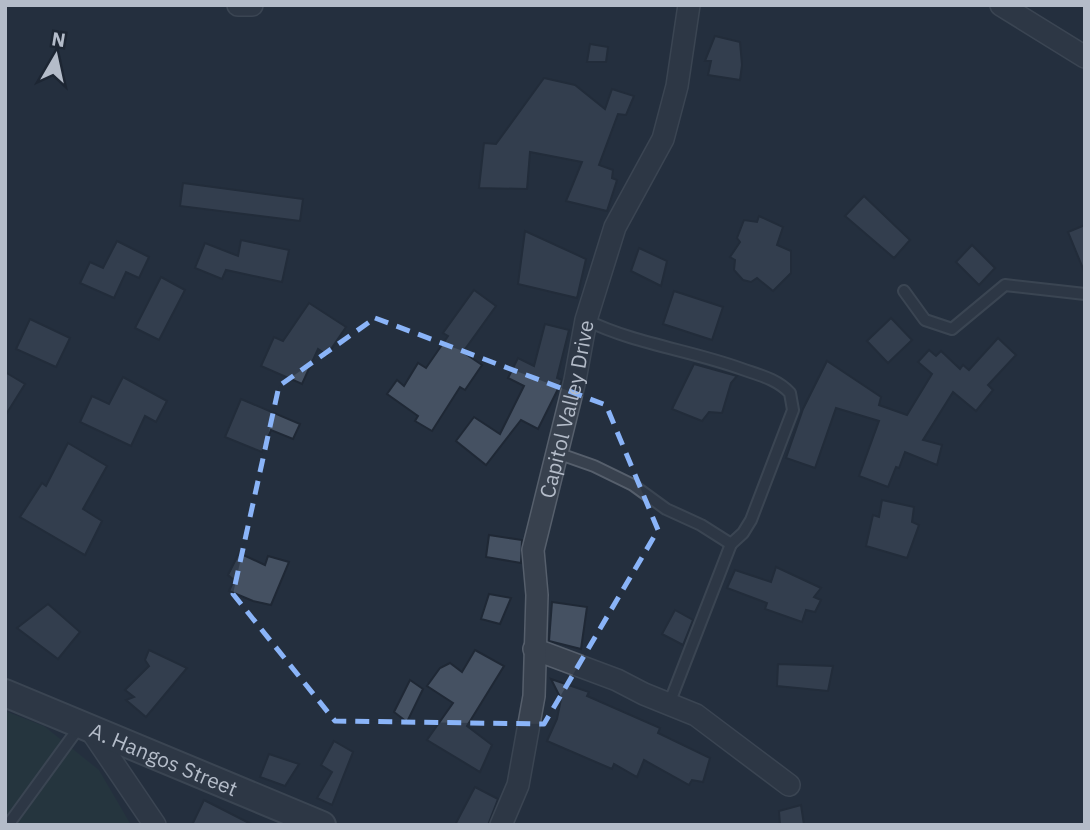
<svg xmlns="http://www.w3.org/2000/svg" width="1090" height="830" font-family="'IBM Plex Sans',sans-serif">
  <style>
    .green { fill: #263c3f }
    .building { fill: #455162; stroke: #1f2835; stroke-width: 2 }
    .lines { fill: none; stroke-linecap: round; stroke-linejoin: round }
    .service-casing { stroke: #565f6c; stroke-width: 14 }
    .minor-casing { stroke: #565f6c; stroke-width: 24 }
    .tertiary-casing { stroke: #565f6c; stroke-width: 30 }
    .service { stroke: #38414e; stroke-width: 10 }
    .minor { stroke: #38414e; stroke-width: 21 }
    .tertiary { stroke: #38414e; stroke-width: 26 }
    .marked { fill: none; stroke: #8ab4f8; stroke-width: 5; stroke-dasharray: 14 9; stroke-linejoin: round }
    .labels { text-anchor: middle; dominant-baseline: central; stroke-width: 5; stroke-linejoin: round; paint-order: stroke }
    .street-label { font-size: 21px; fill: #b4bcc9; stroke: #1d2633 }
  </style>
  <rect width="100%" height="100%" fill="#242f3e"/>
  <path class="green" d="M5,711l39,15 55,44 32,55h-126z"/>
  <g class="building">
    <path d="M715,36l25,6 2,23 -2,15 -32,-5 3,-14h-6z"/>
    <path d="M590,44l18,3 -2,15h-19z"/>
    <path d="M544,78l31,7 30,24 7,-20 22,7 -8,19 -8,-1 -19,51 14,5 -1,8 5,2 -10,31 -41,-10 16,-39 -52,-10 -3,37 -48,-1 5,-45 12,1z"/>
    <path d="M183,183l120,16 -3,22 -120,-15z"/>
    <path d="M864,196l46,44 -16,18 -49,-42z"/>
    <path d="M759,216l24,11 -6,18 14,6v22l-18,18 -16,-13 -6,4 -8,-2 -9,-10 1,-10 -5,-3 10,-15 -3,-4 7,-18 13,2z"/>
    <path d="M1085,225v46h-1l-16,-39z"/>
    <path d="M525,231l61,28 -9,39 -59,-14z"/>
    <path d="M241,240l48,10 -7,32 -56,-12 -4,9 -27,-11 10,-25 33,13z"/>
    <path d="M117,241l32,16 -10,21 -13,-6 -12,26 -34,-15 10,-21 13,6z"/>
    <path d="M972,245l23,23 -16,17 -23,-23z"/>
    <path d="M639,248l28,13 -6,25 -30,-15z"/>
    <path d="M161,277l24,13 -26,50 -24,-12z"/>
    <path d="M474,290l22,16 -33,46 19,13 -17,25 -5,-3 -28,44 -17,-10 3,-5 -31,-22 10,-14 7,6 14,-23 8,5 22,-32 -5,-3z"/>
    <path d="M674,291l49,16 -11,33 -49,-16z"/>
    <path d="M309,303l37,24 -19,28 -9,-6 -16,35 -41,-18 13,-29 9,4z"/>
    <path d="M891,318l21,22 -24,23 -21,-22z"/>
    <path d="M30,319l40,19 -14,29 -40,-18z"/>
    <path d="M545,324l24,6 -12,48 5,2 -1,3 -23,46 -17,-9 -35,45 -30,-24 18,-24 26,17 24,-48 -16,-8 10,-20 16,8z"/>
    <path d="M998,338l18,17 -28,30 5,5 -17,21 -23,-19 -30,48 19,5 -5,20 -32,-13 -6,16 -3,-1 -8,20 -29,-11 20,-55 -43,-13 -21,60 -29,-10 17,-49 24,-48 54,36 -2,8 28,10 25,-41 -14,-12 11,-12 7,6 5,-5 19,18 3,-4 6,5z"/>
    <path d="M694,364l43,12 -6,7 -9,30 -13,-1 -7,9 -30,-12z"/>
    <path d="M5,372l20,12 -20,32z"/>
    <path d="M123,377l44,24 -11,21 -11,-6 -14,30 -51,-24 12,-26 17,8z"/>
    <path d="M241,399l59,25 -7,15 -22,-9 -9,22 -37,-15z"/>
    <path d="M68,443l39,23 -24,43 19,12 -17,34 -65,-38 22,-34 4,3z"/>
    <path d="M882,500l32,7 -2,15 7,3 -12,33 -41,-12 7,-31 6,2z"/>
    <path d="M489,535l33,5 -1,23 -35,-6z"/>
    <path d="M239,553l26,12 3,-9 21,6 -18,43 -18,-4 -24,-10 5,-11 -6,-5z"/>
    <path d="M776,567l45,21 -7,9 7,3 -6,12 -9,-2 -4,12 -37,-13 2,-6 -40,-15 8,-18 36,12z"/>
    <path d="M489,594l22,4 -11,26 -19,-5z"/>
    <path d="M552,602l35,5 -6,42 -32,-8z"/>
    <path d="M48,604l32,28 -22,27 -41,-31z"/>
    <path d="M675,610l18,10 -10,25 -21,-11z"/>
    <path d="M149,650l38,18 -41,49 -20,-17 8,-3 -9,-7 24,-24 -4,-6z"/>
    <path d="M475,650l29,16 -37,60 25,19 -12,27 -53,-32 26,-37 -26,-17 13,-18 10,-5 12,9z"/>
    <path d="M778,664l55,2 -5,25 -51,-5z"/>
    <path d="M551,679l38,13 -2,4 73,32 -2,5 52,25 -7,24 -11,-2 -3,5 -45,-25 -7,17 -23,-13 -2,5 -65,-28 10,-22 4,-20z"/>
    <path d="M410,680l13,9 -16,33 -13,-10z"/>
    <path d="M334,741l19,11 -21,53 -15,-7 15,-26 -11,-7z"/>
    <path d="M269,754l30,10 -14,22 -25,-9z"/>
    <path d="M475,787l23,12 -10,26h-33z"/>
    <path d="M204,800l49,25h-61z"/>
    <path d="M801,805l3,20h-24l-1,-14z"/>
  </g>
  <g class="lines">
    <g class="service-casing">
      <g id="service">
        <path d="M904,291l21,29 27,9 53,-44 80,9"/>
        <path d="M557,453l37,13 39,19 33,24 35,16 30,19 12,-11 8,-13 42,-110 -3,-17c-13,-14 -31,-18 -48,-24 -52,-19 -107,-25 -156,-49"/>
        <path d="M669,704l62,-160"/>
        <path d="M8,825l72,-99"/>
      </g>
    </g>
    <g class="minor-casing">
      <g id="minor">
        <path d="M238,5h14"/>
        <path d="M1001,5l84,52"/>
        <path d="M534,649l83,31 27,14 52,21 93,70"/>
        <path d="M88,726l67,99"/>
        <path id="s1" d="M501,825l17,-40 16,-89 3,-101 -4,-45 42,-170 11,-60 29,-93 48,-88 14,-53 12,-81"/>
      </g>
    </g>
    <g class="tertiary-casing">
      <g id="tertiary">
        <path id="s2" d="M5,693l317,132"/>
      </g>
    </g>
    <use href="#service" class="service"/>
    <use href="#minor" class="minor"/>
    <use href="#tertiary" class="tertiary"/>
  </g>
  <path d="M0 0H1090V830H0ZM375,318l231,87 52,125 -114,194 -209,-3 -102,-127 46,-208z" fill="#242f3e" fill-opacity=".55" fill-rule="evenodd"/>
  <path class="marked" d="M375,318l231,87 52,125 -114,194 -209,-3 -102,-127 46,-208z"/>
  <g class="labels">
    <g class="street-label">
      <text stroke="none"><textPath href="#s1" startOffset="425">Capitol Valley Drive</textPath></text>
      <text stroke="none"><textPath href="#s2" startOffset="172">A. Hangos Street</textPath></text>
    </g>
  </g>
  <rect width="1090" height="830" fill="none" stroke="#b4bcc9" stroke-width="14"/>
  <g transform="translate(56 56) rotate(9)" stroke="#1d2633" stroke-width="5" paint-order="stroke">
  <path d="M0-5L12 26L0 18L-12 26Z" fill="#b4bcc9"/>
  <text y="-10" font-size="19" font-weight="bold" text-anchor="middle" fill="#b4bcc9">N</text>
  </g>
</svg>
